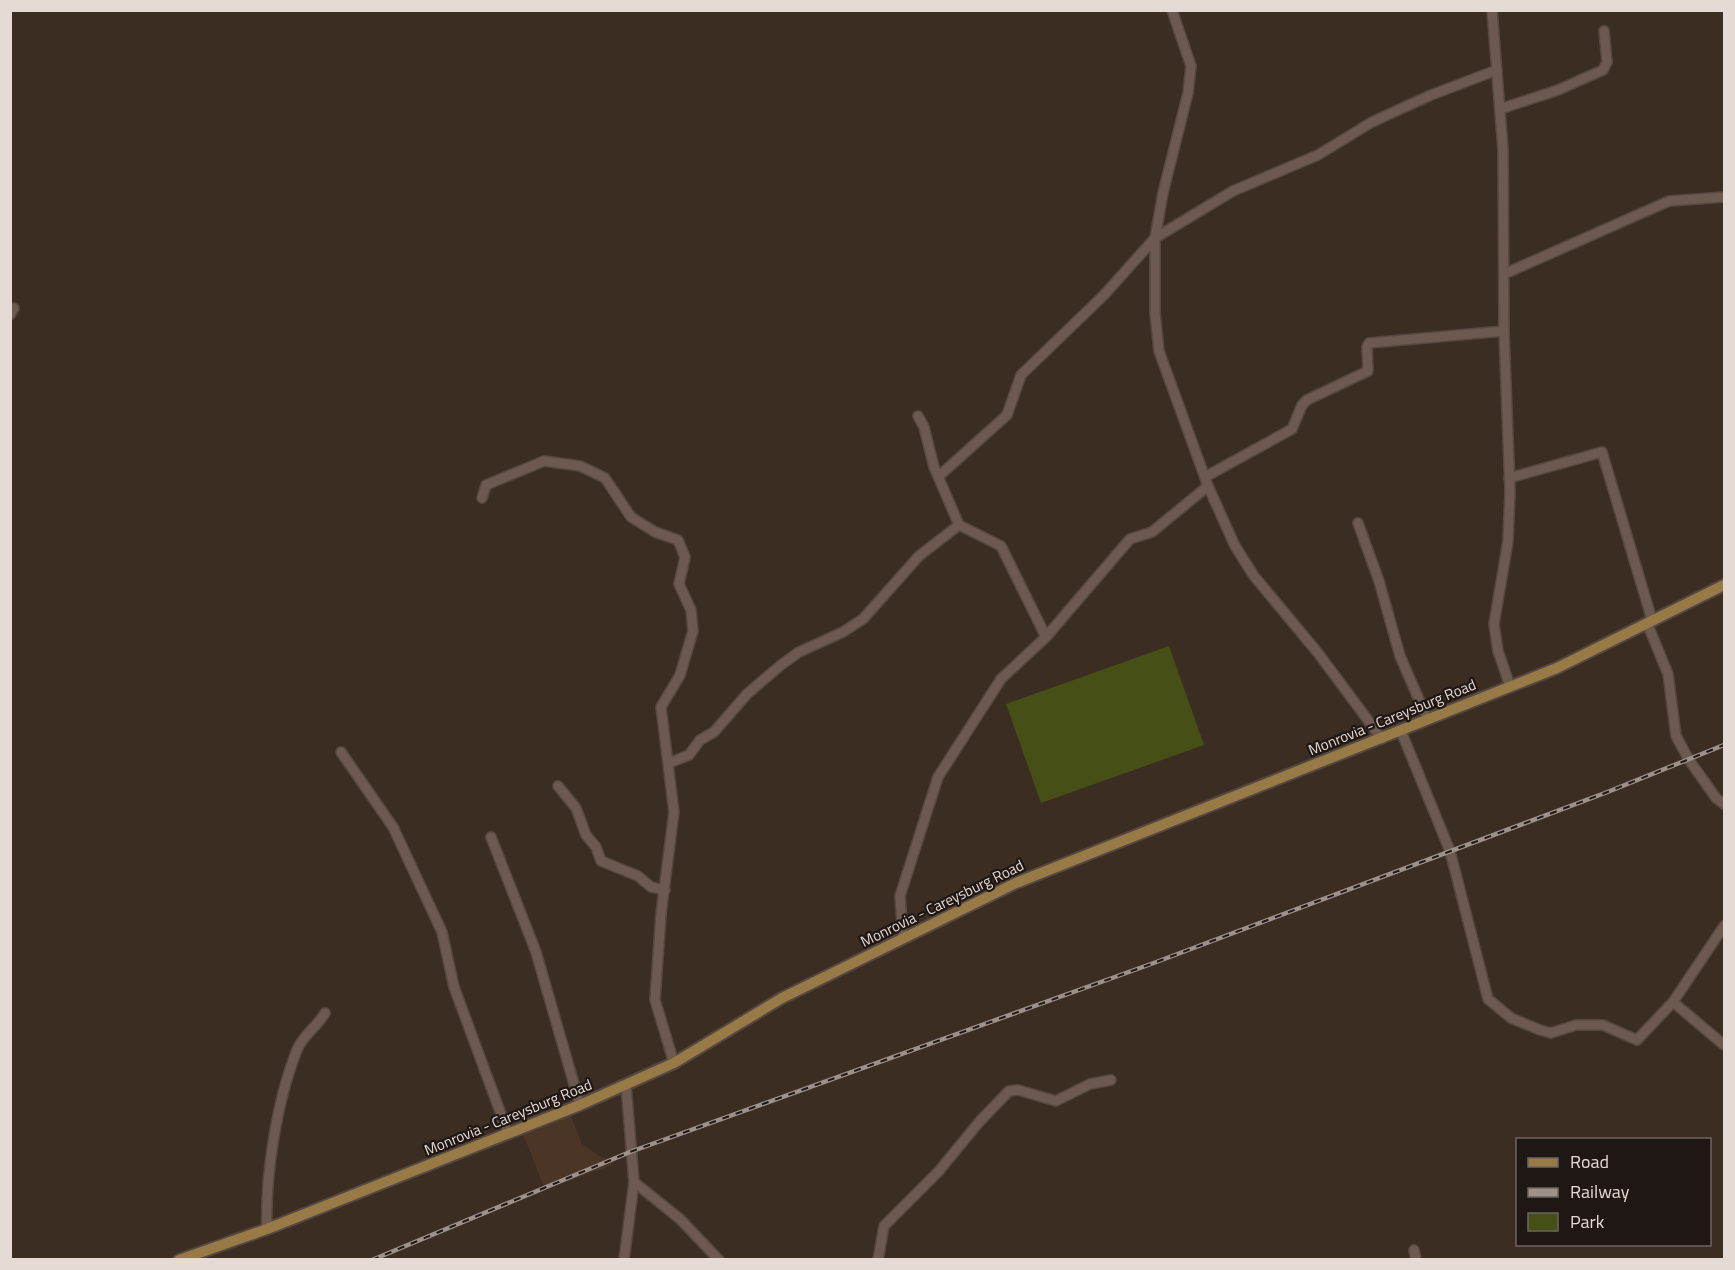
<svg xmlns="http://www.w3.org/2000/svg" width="1735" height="1270" font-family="'Titillium Web',sans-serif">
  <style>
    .built { fill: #4a3527 }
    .green { fill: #464f15 }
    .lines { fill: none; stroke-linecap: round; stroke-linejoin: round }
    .minor-casing { stroke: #554840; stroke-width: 12 }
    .major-casing { stroke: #554840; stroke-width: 14 }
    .minor { stroke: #6c5a50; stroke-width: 9 }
    .major { stroke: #977a46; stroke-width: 10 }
    .rail-casing { stroke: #9e918a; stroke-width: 4.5 }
    .rail { stroke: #1e1713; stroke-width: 2; stroke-dasharray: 7; stroke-linecap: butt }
    .labels { text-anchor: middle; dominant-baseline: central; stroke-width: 4.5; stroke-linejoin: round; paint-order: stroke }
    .street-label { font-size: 15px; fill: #e5dad4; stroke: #1e1713 }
  </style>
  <rect width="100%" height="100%" fill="#3c2d23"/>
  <path class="built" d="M571,1116l11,28 20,14h7l3,7 -67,24 -22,-55z"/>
  <path class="green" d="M1169,646l35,99 -163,58 -35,-99z"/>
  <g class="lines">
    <g class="minor-casing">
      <g id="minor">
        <path d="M1172,10l19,56 -3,27 -25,100 -8,45v75l4,38 49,135 27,60 19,30 64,77 64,86"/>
        <path d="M1492,10l11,140 1,181 6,160 -2,50 -14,83 4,27 12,35"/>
        <path d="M1500,109l58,-19 45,-20 4,-8 -3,-31"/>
        <path d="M1504,274l165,-73 55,-4"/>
        <path d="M10,315l4,-7"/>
        <path d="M939,476l68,-61 14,-40 83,-80 51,-57 78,-47 85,-36 54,-33 59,-27 66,-25"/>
        <path d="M1205,477l87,-48 10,-24 5,-5 61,-29 -1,-24 2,-4 135,-12"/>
        <path d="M1509,478l93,-26 50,168"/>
        <path d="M482,498l4,-13 58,-24 36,5 25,12 26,39 24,15 23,8 7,17 -6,27 12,26 2,21 -13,44 -19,32 13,105 -13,102 -6,86 19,63"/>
        <path d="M1358,523l21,58 21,75 27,62"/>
        <path d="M959,525l42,21 45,91"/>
        <path d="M1647,623l21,51 8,62 13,24 27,38 8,6"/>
        <path d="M1401,731l49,120 38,148 23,19 29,12 11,3 25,-8h27l34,15 36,-38 51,-76"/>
        <path d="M341,752l52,75 49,105 12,55 54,146"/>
        <path d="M669,763l20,-8 11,-15 14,-8 33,-38 34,-29 18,-13 44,-20 20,-13 56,-63 40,-31 -25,-58 -10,-40 -6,-11"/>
        <path d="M558,786l18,22 10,27 10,12 5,14 37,15 13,11 14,3"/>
        <path d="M491,837l45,115 44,153"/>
        <path d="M903,938l-3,-42 38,-119 63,-98 45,-42 84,-98 22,-7 56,-46"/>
        <path d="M1673,1002l51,43"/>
        <path d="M626,1085l8,97 46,37 39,41"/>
        <path d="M267,1229c-2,-54 10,-129 30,-179 5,-14 21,-24 28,-37"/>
        <path d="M1414,1250l2,10"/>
        <path d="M624,1260l10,-78"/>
        <path d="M878,1260l6,-34 54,-54 42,-51 29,-30 9,-1 38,11 34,-17 21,-4"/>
      </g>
    </g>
    <g class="major-casing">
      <path id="major" d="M179,1260l88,-31 313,-124 94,-42 108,-65 234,-115 541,-215 167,-83"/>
    </g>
    <use href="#minor" class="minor"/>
    <use href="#major" class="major"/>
    <g class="rail-casing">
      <path id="rail" d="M372,1260l258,-108 521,-188 454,-171 119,-48"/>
    </g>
    <use href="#rail" class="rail"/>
  </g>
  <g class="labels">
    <g class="street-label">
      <text transform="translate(1392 717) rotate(-22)">Monrovia - Careysburg Road</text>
      <text transform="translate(942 903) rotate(-26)">Monrovia - Careysburg Road</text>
      <text transform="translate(508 1117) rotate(-22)">Monrovia - Careysburg Road</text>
    </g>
  </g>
  <rect width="1735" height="1270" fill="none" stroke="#e5dad4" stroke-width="24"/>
  <rect x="1516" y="1138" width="195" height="108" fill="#1e1713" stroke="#6e6560" stroke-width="1.5"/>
  <rect x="1528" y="1158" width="30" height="9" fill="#977a46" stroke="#6e6560" stroke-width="1.5"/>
  <text x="1570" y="1168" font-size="18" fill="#e5dad4">Road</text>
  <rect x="1528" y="1188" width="30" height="9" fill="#9e918a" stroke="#6e6560" stroke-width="1.5"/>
  <text x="1570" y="1198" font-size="18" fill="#e5dad4">Railway</text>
  <rect x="1528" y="1213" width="30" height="18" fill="#464f15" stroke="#6e6560" stroke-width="1.5"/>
  <text x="1570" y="1228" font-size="18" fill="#e5dad4">Park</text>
</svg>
